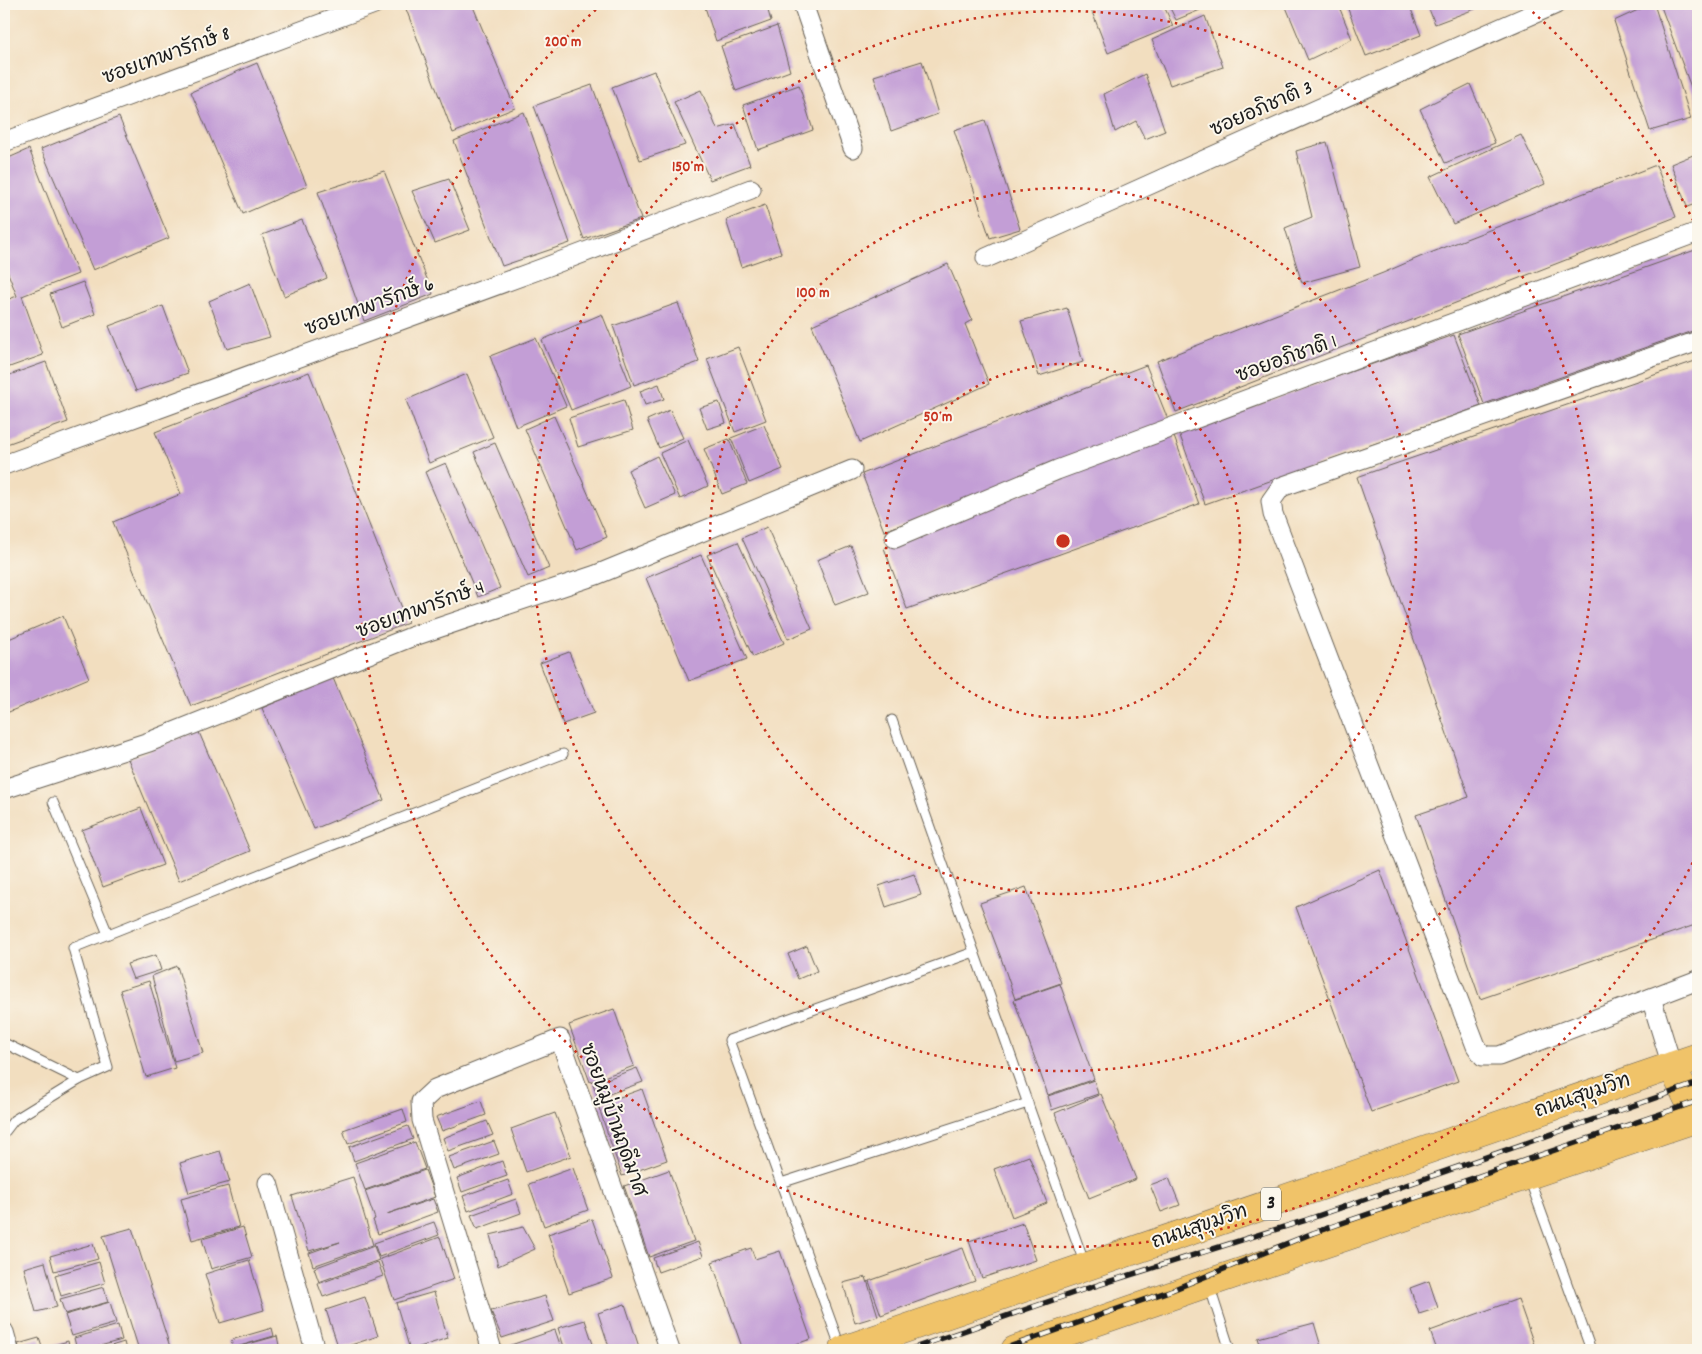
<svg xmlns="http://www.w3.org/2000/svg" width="1702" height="1354" font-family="Dekko,'Playpen Sans Thai',sans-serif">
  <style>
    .building { fill: #c39ed6 }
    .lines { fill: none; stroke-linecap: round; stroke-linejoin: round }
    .service-casing { stroke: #676055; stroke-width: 11 }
    .minor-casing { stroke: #676055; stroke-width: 21 }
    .trunk-casing { stroke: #676055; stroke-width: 29 }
    .service { stroke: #fff; stroke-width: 9 }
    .minor { stroke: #fff; stroke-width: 19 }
    .trunk { stroke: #f0c369; stroke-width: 28 }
    .rail-casing { stroke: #1c1c1c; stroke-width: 5.5 }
    .rail { stroke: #fbf7ec; stroke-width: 4; stroke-dasharray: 11; stroke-linecap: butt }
    .ring { fill: none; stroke: #c8321e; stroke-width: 2.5; stroke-dasharray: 2.5 5 }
    .labels { text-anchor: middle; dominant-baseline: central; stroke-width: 4; stroke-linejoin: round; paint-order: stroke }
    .shield { fill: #fbf7ec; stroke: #5f5e5a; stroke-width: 1 }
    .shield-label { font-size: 19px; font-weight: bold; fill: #1c1c1c }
    .street-label { font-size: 20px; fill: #1c1c1c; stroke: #fbf7ec }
    .centre { fill: #c8321e; stroke: #fbf7ec; stroke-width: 2.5 }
    .ring-label { font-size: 15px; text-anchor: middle; font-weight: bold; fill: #c8321e; stroke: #fbf7ec; stroke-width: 4; stroke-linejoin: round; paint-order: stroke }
  </style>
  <rect width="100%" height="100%" fill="#fbf7ec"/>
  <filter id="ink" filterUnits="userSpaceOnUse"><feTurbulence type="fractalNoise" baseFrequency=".02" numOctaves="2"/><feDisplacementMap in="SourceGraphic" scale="10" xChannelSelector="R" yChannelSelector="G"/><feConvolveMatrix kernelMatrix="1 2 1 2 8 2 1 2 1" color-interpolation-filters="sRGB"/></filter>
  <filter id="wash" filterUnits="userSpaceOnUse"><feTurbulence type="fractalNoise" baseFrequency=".0096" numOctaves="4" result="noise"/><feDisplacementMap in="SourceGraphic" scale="20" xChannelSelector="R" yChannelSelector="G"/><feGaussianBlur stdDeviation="1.12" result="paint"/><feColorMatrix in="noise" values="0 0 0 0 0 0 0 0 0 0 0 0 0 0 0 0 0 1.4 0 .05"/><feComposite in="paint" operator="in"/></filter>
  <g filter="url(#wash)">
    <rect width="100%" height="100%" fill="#f2debf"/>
    <g id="blocks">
      <g class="building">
        <path d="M420,4h52l43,104 -62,25 -47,-124z"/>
        <path d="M704,4h62l5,17 -55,20z"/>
        <path d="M1089,4h74l10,22 -65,27z"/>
        <path d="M1168,4h29l3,6 -24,10z"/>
        <path d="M1293,4h45l14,35 -44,21 -22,-53z"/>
        <path d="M1346,4h63l12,31 -55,21z"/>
        <path d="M1427,4h61l-53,20z"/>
        <path d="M1651,4h3l37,115 -41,12 -36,-110z"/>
        <path d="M1660,4h38v102z"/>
        <path d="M1205,16l18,51 -53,18 -18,-45z"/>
        <path d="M777,26l13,45 -54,20 -15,-45z"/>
        <path d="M922,61l16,53 -47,17 -17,-55z"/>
        <path d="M257,63l50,123 -64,28 -52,-122z"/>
        <path d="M654,71l31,74 -45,15 -28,-73z"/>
        <path d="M1145,74l20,57 -20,8 -9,-18 -21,11 -11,-38z"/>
        <path d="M1470,84l25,59 -50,20 -25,-54z"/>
        <path d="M592,85l49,134 -57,20 -50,-133z"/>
        <path d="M799,85l14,45 -55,20 -15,-45z"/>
        <path d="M701,90l16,39 18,-5 15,41 -40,15 -36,-78z"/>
        <path d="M524,112l46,131 -68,23 -48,-125z"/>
        <path d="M119,117l50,121 -76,32 -52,-121z"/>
        <path d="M985,120l35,109 -30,9 -36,-108z"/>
        <path d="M1521,135l24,49 -92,40 -23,-47z"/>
        <path d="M1327,142l33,125 -58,16 -17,-55 27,-11 -16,-66z"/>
        <path d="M29,149l49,125 -56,22 21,59 -39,14v-68l13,-5 -13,-33v-103z"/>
        <path d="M1698,153v50l-11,4 -16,-43z"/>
        <path d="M1656,165l20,52 -500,195 -19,-51 226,-88 37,-16z"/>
        <path d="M384,171l49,123 -69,27 -46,-129z"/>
        <path d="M449,179l21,51 -35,13 -23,-52z"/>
        <path d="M765,205l16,48 -40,14 -15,-47z"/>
        <path d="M302,220l25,58 -43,18 -22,-61z"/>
        <path d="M1698,249v80l-214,75 -26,-70z"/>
        <path d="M948,264l24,56 -7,4 24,60 -129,58 -48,-117z"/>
        <path d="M83,282l12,32 -33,13 -12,-33z"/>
        <path d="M250,283l20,54 -43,12 -18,-48z"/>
        <path d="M678,303l21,59 -65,23 -21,-59z"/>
        <path d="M163,306l25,67 -52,18 -27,-65z"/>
        <path d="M1067,308l16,54 -44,14 -18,-55z"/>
        <path d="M602,314l29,72 -60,24 -29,-70z"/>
        <path d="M1454,335l27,71 -276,98 -26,-71z"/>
        <path d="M536,338l30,68 -50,21 -26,-71z"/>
        <path d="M738,347l28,73 -31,12 -28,-73z"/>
        <path d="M1698,360v564l-218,75 -64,-184 53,-18 -112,-320z"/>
        <path d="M46,362l22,60 -64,23v-68z"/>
        <path d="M1146,365l23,57 -285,109 -22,-57z"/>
        <path d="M309,372l99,251 -217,83 -78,-184 68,-28 -26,-62z"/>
        <path d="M467,374l26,63 -64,26 -23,-63z"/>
        <path d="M659,384l5,15 -19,6 -5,-14z"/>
        <path d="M624,400l9,30 -55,17 -9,-29z"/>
        <path d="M719,402l7,21 -19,6 -8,-21z"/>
        <path d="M670,410l13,28 -24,10 -12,-28z"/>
        <path d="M554,416l53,121 -30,13 -52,-121z"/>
        <path d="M764,425l19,44 -34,14 -18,-45z"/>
        <path d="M1173,434l26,70 -292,105 -23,-61z"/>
        <path d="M729,439l18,45 -25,10 -18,-45z"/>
        <path d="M688,440l20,46 -28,13 -20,-46z"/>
        <path d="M495,443l54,125 -21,9 -54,-125z"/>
        <path d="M657,456l18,39 -30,13 -17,-38z"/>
        <path d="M446,463l54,125 -22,9 -53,-125z"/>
        <path d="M767,527l45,102 -24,10 -46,-101z"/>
        <path d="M738,542l46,101 -31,14 -46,-102z"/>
        <path d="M851,546l18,46 -34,13 -18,-45z"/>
        <path d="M701,555l46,104 -58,22 -43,-103z"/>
        <path d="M63,616l26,62 -85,36v-73z"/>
        <path d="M569,652l25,61 -31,11 -23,-61z"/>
        <path d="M333,678l51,122 -70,29 -52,-121z"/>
        <path d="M198,730l52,121 -71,30 -51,-122z"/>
        <path d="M141,808l22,57 -60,22 -21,-57z"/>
        <path d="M1380,870l78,211 -87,31 -75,-205z"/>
        <path d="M914,874l7,21 -35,12 -7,-21z"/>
        <path d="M1026,887l35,96 -46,16 -14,-41 -21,-55z"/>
        <path d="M807,946l10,25 -19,8 -10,-25z"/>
        <path d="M156,955l5,15 -28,9 -6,-15z"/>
        <path d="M177,966l26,87 -29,8 -22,-85z"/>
        <path d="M149,981l26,87 -29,9 -26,-87z"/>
        <path d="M1060,984l34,95 -46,16 -34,-95z"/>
        <path d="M614,1009l20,57 -44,16 -21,-57z"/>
        <path d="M637,1068l6,14 -45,16 -5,-14z"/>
        <path d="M1094,1080l4,14 -46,16 -4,-14z"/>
        <path d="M642,1089l25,71 -45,16 -24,-71z"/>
        <path d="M1101,1094l35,85 -47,19 -34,-85z"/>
        <path d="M481,1101l5,14 -44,16 -6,-14z"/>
        <path d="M403,1109l4,13 -59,22 -5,-14z"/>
        <path d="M555,1113l16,43 -45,16 -15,-43z"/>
        <path d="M487,1121l6,14 -45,16 -5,-13z"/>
        <path d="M408,1126l5,13 -59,22 -5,-14z"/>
        <path d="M494,1141l5,13 -45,16 -5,-13z"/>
        <path d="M415,1142l10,27 -60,21 -10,-27z"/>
        <path d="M220,1151l10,31 -41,11 -9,-30z"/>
        <path d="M1029,1156l18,47 -35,14 -18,-48z"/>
        <path d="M502,1161l5,15 -45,16 -5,-14z"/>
        <path d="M573,1168l15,42 -44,16 -15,-42z"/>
        <path d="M425,1170l10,27 -48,17 46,-15 5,13 -60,22 -5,-14 2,-1 -10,-28z"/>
        <path d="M669,1170l25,71 -45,16 -25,-71z"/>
        <path d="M353,1177l20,68 -60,21 -4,-13 31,-11 -31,9 -17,-55z"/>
        <path d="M1169,1178l11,27 -19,7 -11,-27z"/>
        <path d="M508,1180l5,14 -45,17 -5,-15z"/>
        <path d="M228,1186l11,41 -47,13 -11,-41z"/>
        <path d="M516,1199l5,14 -44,16 -6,-14z"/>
        <path d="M592,1219l21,59 -44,15 -21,-59z"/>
        <path d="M434,1222l5,13 -60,22 -5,-14z"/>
        <path d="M1023,1223l13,37 -54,18 -13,-37z"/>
        <path d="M243,1227l9,30 -41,12 -9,-30z"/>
        <path d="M523,1227l12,22 -37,17 -8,-31z"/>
        <path d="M132,1228l39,122h-32l-36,-114z"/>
        <path d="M440,1237l14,42 -60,21 -14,-41z"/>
        <path d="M698,1242l5,14 -45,16 -5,-14z"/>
        <path d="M93,1244l5,15 -44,12 -4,-15z"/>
        <path d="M374,1246l5,14 -60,22 -5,-14z"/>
        <path d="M751,1248l4,11 25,-8 31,88 -33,11h-35l-31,-88z"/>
        <path d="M963,1248l12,33 -94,34 -12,-34z"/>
        <path d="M249,1260l15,50 -44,13 -15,-49z"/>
        <path d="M45,1262l12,45 -21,5 -12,-44z"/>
        <path d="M99,1262l6,21 -44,13 -6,-21z"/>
        <path d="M378,1262l5,14 -60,21 -5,-13z"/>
        <path d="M866,1277l12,39 -23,7 -12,-40z"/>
        <path d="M1429,1281l9,27 -19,6 -9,-26z"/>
        <path d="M104,1287l4,15 -43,12 -5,-15z"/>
        <path d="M434,1292l14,46 -38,12 -14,-47z"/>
        <path d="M545,1296l9,25 -52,17 -11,-27z"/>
        <path d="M365,1297l13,39 -39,13 -13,-39z"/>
        <path d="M1518,1299l18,51h-99l-7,-19z"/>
        <path d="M110,1302l6,21 -44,13 -7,-21z"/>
        <path d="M625,1304l15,46h-30l-12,-37z"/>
        <path d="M585,1320l10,30h-30l-7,-22z"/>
        <path d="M1314,1323l8,27h-60l-4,-12z"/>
        <path d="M118,1325l4,15 -37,10h-8l-3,-12z"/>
        <path d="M272,1328l2,8 -41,12 -2,-8z"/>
        <path d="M555,1330l7,20h-59l-1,-2z"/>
        <path d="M277,1336l3,14h-46v-2z"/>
        <path d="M39,1338l4,12h-23l-2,-6z"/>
        <path d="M68,1341l2,9h-22l-1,-3z"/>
        <path d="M124,1342l2,8h-28z"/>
      </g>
    </g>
  </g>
  <g filter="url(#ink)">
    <use href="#blocks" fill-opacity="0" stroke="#676055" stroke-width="1"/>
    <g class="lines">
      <g class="service-casing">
        <g id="service">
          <path d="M892,720l193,545"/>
          <path d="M53,802l55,132"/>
          <path d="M4,1043l75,37"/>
          <path d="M4,1133l10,-13 65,-40 29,-13 -35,-119 490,-194"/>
          <path d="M1529,1178l62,172"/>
          <path d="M781,1183l247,-80"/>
          <path d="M1209,1285l21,65"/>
          <path d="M841,1349l-112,-309 245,-88"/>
        </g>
      </g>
      <g class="minor-casing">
        <g id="minor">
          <path d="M803,4l50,144"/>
          <path d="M4,142l370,-138"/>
          <path d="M986,258c190,-85 379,-171 570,-254"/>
          <path d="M1698,341l-417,146 -10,14 2,13 203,532 7,10h16l199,-76"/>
          <path d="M4,465l542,-198 205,-78"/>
          <path d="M895,538l162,-68 641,-238"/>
          <path d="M4,789l145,-47 262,-105 185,-62 256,-105"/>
          <path d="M1651,998l21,68"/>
          <path d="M268,1183l47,167"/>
          <path d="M4,1332l5,18"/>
          <path d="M492,1350l-70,-230 -1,-18 14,-13 125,-50 110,311"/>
        </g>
      </g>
      <g class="trunk-casing">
        <g id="trunk">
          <path d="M1672,1066l25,52"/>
          <path d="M843,1350l855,-293"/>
          <path d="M1015,1350l193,-67 490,-165"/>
        </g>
      </g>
      <use href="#service" class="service"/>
      <use href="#minor" class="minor"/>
      <use href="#trunk" class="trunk"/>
      <g class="rail-casing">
        <g id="rail">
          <path d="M908,1350l177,-61 221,-69 392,-137"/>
          <path d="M1000,1350l172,-60 141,-57 385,-132"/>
        </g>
      </g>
      <use href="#rail" class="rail"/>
    </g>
  </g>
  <g class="ring">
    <circle cx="1063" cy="541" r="177"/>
    <circle cx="1063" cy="541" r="353"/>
    <circle cx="1063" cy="541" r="530"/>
    <path d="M1696 856A707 707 0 1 1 599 7M1527 7A707 707 0 0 1 1696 226"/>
  </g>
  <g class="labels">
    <rect class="shield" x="1261" y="1187.5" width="20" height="33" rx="4"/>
    <g class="shield-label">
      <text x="1271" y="1204">3</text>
    </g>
    <g class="street-label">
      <text transform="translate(167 57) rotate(-20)">ซอยเทพารักษ์ 8</text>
      <text transform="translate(1262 110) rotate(-24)">ซอยอภิชาติ 3</text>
      <text transform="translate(370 308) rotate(-20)">ซอยเทพารักษ์ 6</text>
      <text transform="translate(1287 360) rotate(-20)">ซอยอภิชาติ 1</text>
      <text transform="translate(421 611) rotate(-20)">ซอยเทพารักษ์ 4</text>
      <text transform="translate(1583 1097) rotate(-19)">ถนนสุขุมวิท</text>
      <text transform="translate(612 1120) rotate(70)">ซอยหมู่บ้านฤดีมาศ</text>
      <text transform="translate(1200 1228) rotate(-19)">ถนนสุขุมวิท</text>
    </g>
  </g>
  <circle cx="1063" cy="541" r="8" class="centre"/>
  <g class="ring-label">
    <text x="563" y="46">200 m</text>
    <text x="688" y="171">150 m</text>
    <text x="813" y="297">100 m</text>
    <text x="938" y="421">50 m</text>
  </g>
  <rect width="1702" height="1354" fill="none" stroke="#fbf7ec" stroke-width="20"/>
</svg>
